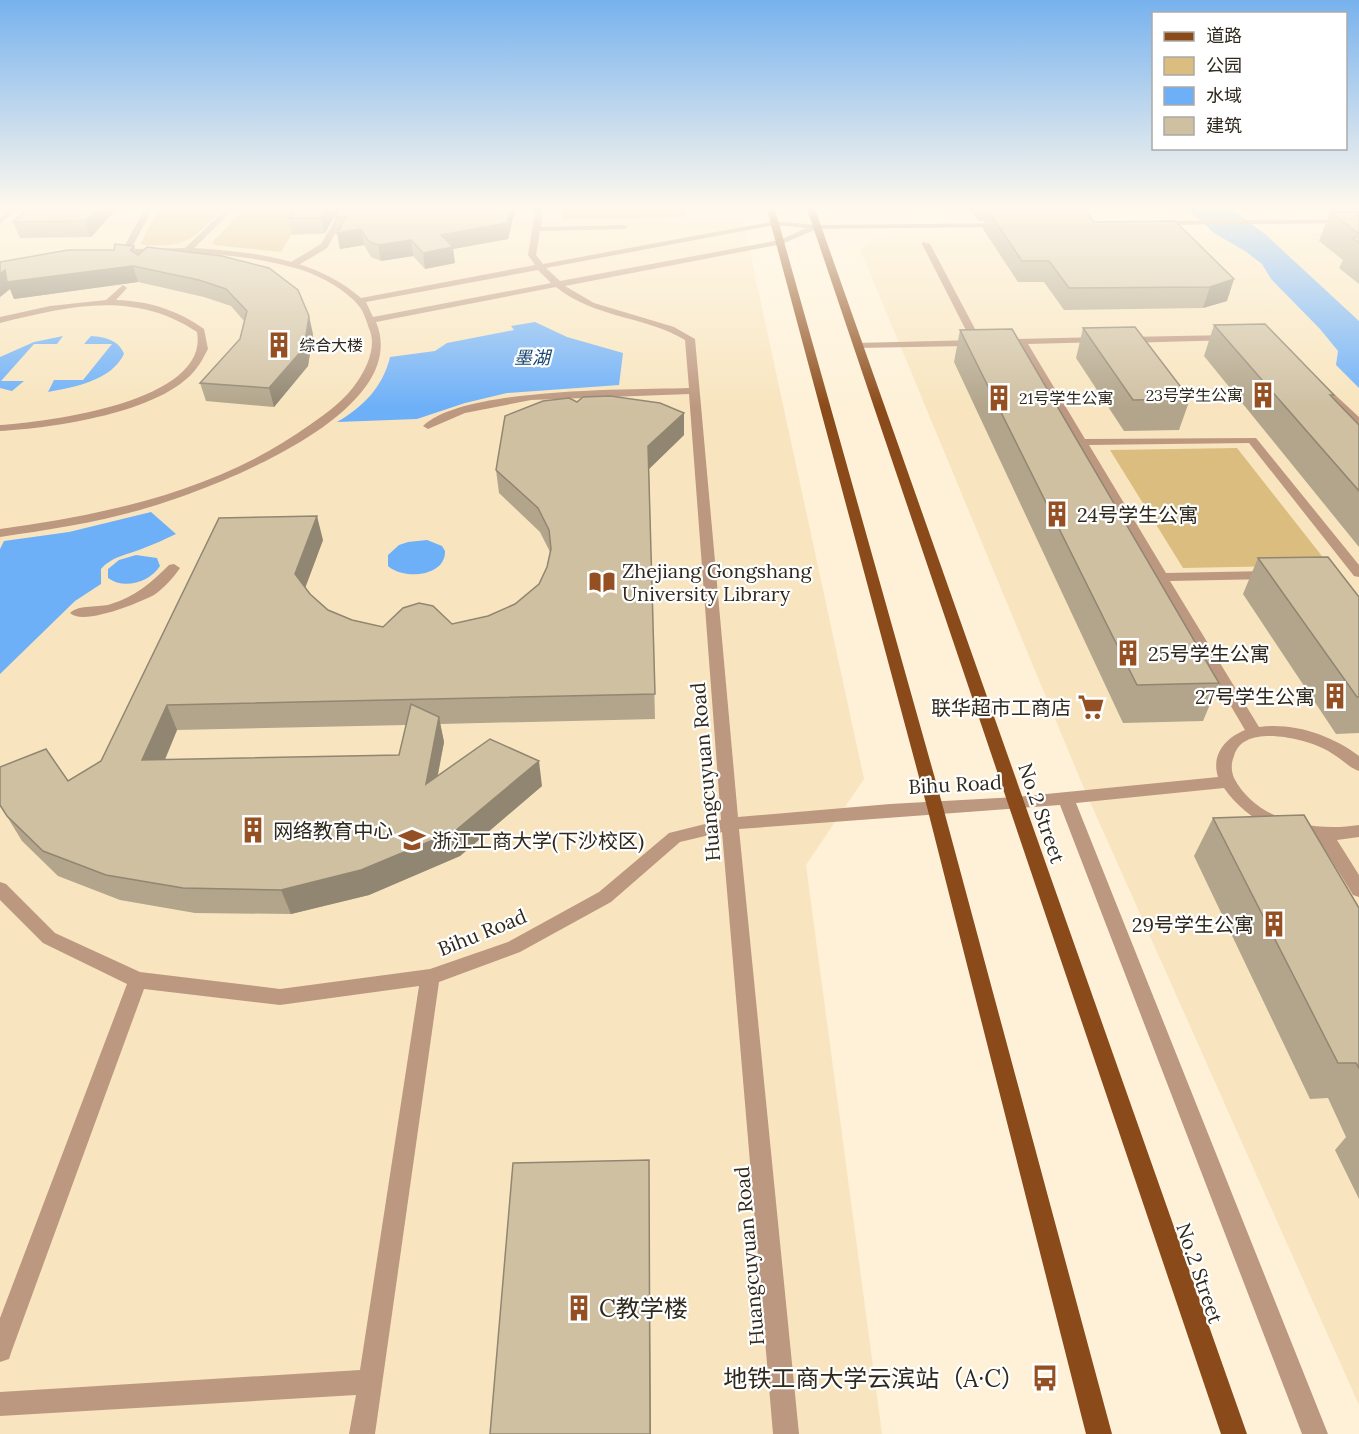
<svg xmlns="http://www.w3.org/2000/svg" width="1359" height="1434" font-family="Lora,'Noto Sans SC',serif">
  <style>
    .built { fill: #f8e5bf }
    .green { fill: #dbbd7f }
    .water { fill: #6eb0f8 }
    .lines { fill: none; stroke-linecap: round; stroke-linejoin: round }
    .lane { fill: #bd9880; fill-rule: evenodd }
    .street { fill: #bd9880; fill-rule: evenodd }
    .primary { fill: #8b4a19; fill-rule: evenodd }
    .wall { fill: #b2a58b; fill-rule: evenodd }
    .shaded-wall { fill: #918671 }
    .building { fill: #cfc0a2; stroke: #918671; stroke-width: 1.5 }
    .labels { text-anchor: middle; dominant-baseline: central; stroke-width: 4.5; stroke-linejoin: round; paint-order: stroke }
    .far-poi-label { font-size: 16px; fill: #2f291d; stroke: #fff; text-anchor: start }
    .far-water-label { font-size: 18px; font-style: italic; fill: #154371; stroke: #fff }
    .poi-label { font-size: 20px; fill: #2f291d; stroke: #fff; text-anchor: start }
    .street-label { font-size: 20px; fill: #2f291d; stroke: #fff }
    .near-poi-label { font-size: 24px; fill: #2f291d; stroke: #fff; text-anchor: start }
  </style>
  <rect width="100%" height="100%" fill="#fef1d8"/>
  <g class="built">
    <path d="M0,206h740l124,573 -58,86 76,569h-882z"/>
    <path d="M1214,233l31,18 17,13 9,15 49,50 18,22 -1,14 22,23v1017l-276,-619 -223,-537 23,-12z"/>
    <path d="M1359,233v88l-94,-87z"/>
  </g>
  <g class="green">
    <path d="M160,206h65c-31,32 -35,42 -82,39l-2,-2z"/>
    <path d="M249,206h90l-16,28 -32,1 -10,17 -67,-7 -2,-3z"/>
    <path d="M563,206h122l1,11 -124,2z"/>
    <path d="M1237,448l92,117 -146,3 -73,-118z"/>
  </g>
  <g class="water">
    <path d="M1227,206l38,28 94,87v67l-23,-23 2,-14 -18,-22 -49,-50 -9,-15 -17,-13 -31,-18 -29,-26z"/>
    <path d="M535,322l32,15 56,16 -4,32 -112,8 -42,10 -48,16 -80,3c26,-15 46,-35 53,-65l45,-6 12,-8 67,-13 -3,-4z"/>
    <path d="M63,336l-6,8h-23l-33,37h23l-12,10 -12,-3v-31l34,-15z"/>
    <path d="M91,336c14,1 28,4 33,18 -13,27 -50,33 -76,38l6,-12h29l29,-36h-28z"/>
    <path d="M151,512l25,22c-11,5 -21,10 -32,14 -16,7 -30,7 -43,21v15l-26,17 -75,73v-125l4,-8 65,-9z"/>
    <path d="M427,540l15,6 3,5c1,26 -42,29 -57,15v-11l11,-10 9,-3z"/>
    <path d="M136,555l21,3 3,8c-10,16 -36,24 -52,12v-9l11,-9z"/>
  </g>
  <g class="lines">
    <g class="lane">
      <path d="M12,206h8l-20,18v-6z"/>
      <path d="M343,206h8l-24,42 -30,18h-6v-4l30,-18z"/>
      <path d="M923,242l7,2 52,98 -2,2 -8,-2 -50,-98z"/>
    </g>
    <g class="street">
      <path d="M146,206h8l-23,43 54,-1 44,-42h8l-43,42c58,4 121,10 167,50l174,-33 -7,-10 8,-49h8l-3,21 83,-2 4,2 -4,2 -84,2 -4,24 7,9 232,-43 42,4 188,-2v4h-3l-185,2 -35,15 -217,42 29,17 80,24 21,12 43,478 152,-13 126,-7 202,-20c-7,-22 7,-39 27,-47l-227,-385 -160,3 -3,-1v-4l246,-6 3,1v4l-76,2 57,95 171,-1 103,127v12l-5,-1 -105,-133 -160,2 77,128 104,-2 6,4 -6,4 -100,2 89,146c34,-5 73,8 100,29v15c-9,-3 -15,-10 -23,-15 -11,-8 -24,-13 -37,-16 -20,-5 -58,-10 -65,16 -3,7 -3,14 0,22 23,44 81,54 125,47v12l-22,3 22,35v22l-6,-2 -34,-55c-37,-4 -73,-20 -95,-52l-148,15 252,631h-26l-242,-629 -321,24 60,605h-26l-51,-602 -42,10 -69,60 -91,50 -81,30 -64,452h-26l7,-39 -356,21v-24l360,-22 59,-384 -139,19 -136,-16 -132,361 -3,9 -9,3v-44l127,-334 -84,-41 -43,-43v-18l6,2 49,49 85,39 140,17 150,-20 78,-27 91,-50 70,-59 52,-13 -32,-426 -158,6 -66,13 -37,16 -5,-3c41,-39 207,-36 266,-38l-4,-48c-40,-24 -91,-22 -129,-53l-180,35c39,93 -172,170 -236,188 -46,13 -93,20 -140,27v-8c109,-15 220,-39 311,-105 17,-12 34,-24 46,-42 10,-14 19,-35 13,-51 -3,-8 -6,-19 -11,-25 -14,-17 -37,-29 -57,-36 -41,-13 -87,-17 -130,-17 -19,0 -40,3 -59,1v-4l10,-1zM775,225l31,3 -26,12 -220,41 -14,-13zM538,270l13,13 -178,34 -7,-15z"/>
      <path d="M1359,219v4l-201,2 -4,-2 4,-2z"/>
      <path d="M123,285l4,3 -11,12c33,1 61,10 88,29l4,20c-4,7 -7,14 -12,20 -34,44 -144,59 -196,62v-6c46,-3 210,-23 197,-93 -63,-42 -128,-26 -197,-9v-6l50,-11 56,-6z"/>
      <path d="M1230,335l5,3 -2,2 -108,3 -5,-3 5,-3z"/>
      <path d="M1319,380l40,37v9l-4,-1 -40,-40 -1,-2z"/>
      <path d="M174,564l6,4c-6,9 -17,21 -26,27 -15,8 -71,31 -84,18 9,-9 29,-5 41,-9 24,-7 41,-22 58,-39z"/>
    </g>
    <g class="primary">
      <path d="M766,206h8l169,601 169,627h-26l-159,-627z"/>
      <path d="M806,206h8l433,1228h-26z"/>
    </g>
  </g>
  <g class="wall">
    <path d="M119,206l-28,31 -71,1 -7,-16z"/>
    <path d="M340,206l-15,27 -33,1 -3,-16z"/>
    <path d="M341,206h175l-8,33 -55,10 2,14 -30,6 -12,-13 -32,5 -10,-4 -7,-12 -24,4 -5,-32z"/>
    <path d="M968,206h107v2l19,14 81,-1 52,80 -24,7 -139,2 -20,-28h-26l-35,-53 2,-8h-7z"/>
    <path d="M1330,212h29v72l-20,-16 4,-8 -24,-19z"/>
    <path d="M134,246l4,9 9,-8 166,87 -5,32 -34,41 -68,-6 -6,-18 40,-44 4,-18 -13,-15 -27,-9 -66,-15 -124,17 -4,-10 -10,8v-35l114,-12z"/>
    <path d="M1214,325l120,70 -1,3 26,27v122l-155,-191z"/>
    <path d="M1083,328l107,71 -11,31 -55,1 -48,-73z"/>
    <path d="M960,330l259,353 -16,38 -80,2 -169,-361z"/>
    <path d="M577,402l107,33 -35,34 6,250 -215,5 4,18 -6,33 104,11 -82,70 -91,39 -78,19 -96,-1 -75,-13 -62,-24 -36,-35 -22,-36 68,-24 33,-20 222,-221 -18,48 5,6 18,16 24,10 31,7 69,-3 36,-8 27,-12 24,-20 8,-17 3,-15 -10,-20 -41,-39 -3,-23zM406,725l-7,30 -234,5 12,-30z"/>
    <path d="M1258,558l101,39v136l-23,1 -93,-140z"/>
    <path d="M1213,818l146,90v291l-24,-49 11,-13 -18,-39 -18,1 -116,-243z"/>
  </g>
  <g class="shaded-wall">
    <path d="M99,206h20l-28,31 -6,-16z"/>
    <path d="M328,206h12l-15,27 -4,-15z"/>
    <path d="M511,206h5l-8,33 -55,10 2,14 -30,6 -2,-16 18,-18z"/>
    <path d="M361,229l3,16 -24,4 -3,-16z"/>
    <path d="M411,240l2,16 -32,5 -3,-16z"/>
    <path d="M133,266l5,16 -124,17 -4,-10 -10,8v-23l5,-4z"/>
    <path d="M1234,279l-7,22 -24,7 7,-21z"/>
    <path d="M309,316l4,18 -5,32 -34,41 -5,-19z"/>
    <path d="M684,413v22l-35,34 -1,-23z"/>
    <path d="M317,516l6,24 -22,59 -6,-25z"/>
    <path d="M167,705l10,25 -23,55 -12,-25z"/>
    <path d="M439,717l5,25 -13,67 -5,-25z"/>
    <path d="M539,761l3,25 -82,70 -91,39 -78,19 -10,-24z"/>
    <path d="M649,1160v19l2,255h-1z"/>
  </g>
  <g class="building">
    <path d="M30,206h69l-14,15 -72,1z"/>
    <path d="M296,206h32l-7,12h-32z"/>
    <path d="M341,206h170l-4,17 -66,12 12,12 -30,6 -12,-13 -33,5 -10,-4 -7,-12 -24,4 9,-16h-11z"/>
    <path d="M1083,208l11,14 81,-1 59,58 -24,8 -141,1 -20,-27h-27l-35,-52z"/>
    <path d="M1330,212h29v22z"/>
    <path d="M1359,237v6l-7,-5z"/>
    <path d="M115,244l19,2 -3,4 7,5 9,-8 75,9 47,12 29,22 11,26 -5,32 -35,40 -69,-5 40,-44 7,-28 -21,-22 -27,-9 -66,-14 -126,16 -2,-12 -5,4v-12l68,-12h46z"/>
    <path d="M1265,324l69,71h-4l29,30v66l-145,-166z"/>
    <path d="M1135,327l55,72 -57,1 -50,-72z"/>
    <path d="M1012,329l207,354 -82,2 -177,-355z"/>
    <path d="M610,396l50,7 24,10 -36,33 7,248 -488,11 -25,55 257,-5 12,-51 28,13 -13,67 64,-45 49,22 -84,70 -94,39 -80,20 -98,-2 -77,-13 -63,-24 -36,-35 -7,-11v-38l46,-18 22,32 33,-20 118,-243 98,-2 -22,58 15,20 18,16 24,10 31,7 20,-19 16,-5 14,3 19,18 36,-8 27,-12 24,-20 8,-17 4,-18 -2,-19 -11,-22 -42,-38 9,-54 38,-15 26,-3 8,4 6,-5z"/>
    <path d="M1328,557l31,40v100h-2l-99,-139z"/>
    <path d="M1304,815l55,93v160l-3,-5h-18l-125,-245z"/>
    <path d="M649,1160l1,274h-160l23,-271z"/>
  </g>
  <linearGradient id="sky" x2="0" y2="1"><stop stop-color="#77b2ee"/><stop offset="0.51" stop-color="#fff9ed"/><stop offset="1" stop-color="#fff9ed" stop-opacity="0"/></linearGradient>
  <rect width="1359" height="407" fill="url(#sky)"/>
  <defs>
    <g id="building-bare" transform="scale(2.07)"><path d="M-4-6H4V6H1V3H-1V6H-4ZM-2.5-4.3h1.7v1.8h-1.7ZM.8-4.3h1.7v1.8H.8ZM-2.5-1h1.7V.8h-1.7ZM.8-1h1.7V.8H.8Z" fill="#944f23" stroke="#fff" stroke-width="2.5" paint-order="stroke"/></g>
    <g id="library-bare" transform="scale(2.07)"><path d="M-6-4Q-3-5.5-.7-3.5V5Q-3 3-6 4ZM6-4Q3-5.5 .7-3.5V5Q3 3 6 4Z" fill="#944f23" stroke="#fff" stroke-width="2.5" paint-order="stroke"/></g>
    <g id="supermarket-bare" transform="scale(2.07)"><path d="M-6-5.5h2.5l.6 2H6L4.5 2H-2.5L-4.4-4H-6ZM-1.5 3.2a1.3 1.3 0 1 0 .1 0ZM3 3.2a1.3 1.3 0 1 0 .1 0Z" fill="#944f23" stroke="#fff" stroke-width="2.5" paint-order="stroke"/></g>
    <g id="university-bare" transform="scale(2.07)"><path d="M0-5L7-2L0 1L-7-2ZM-4 1L0 2.5L4 1V4Q0 6-4 4Z" fill="#944f23" stroke="#fff" stroke-width="2.5" paint-order="stroke"/></g>
    <g id="bus-bare" transform="scale(2.07)"><path d="M-5-6H5V4H4V6H2V4H-2V6H-4V4H-5ZM-3.5-4V0h7V-4ZM-3.5 1.2v1.5H-2V1.2ZM2 1.2v1.5H3.5V1.2Z" fill="#944f23" stroke="#fff" stroke-width="2.5" paint-order="stroke"/></g>
  </defs>
  <g fill-rule="evenodd">
    <use href="#building-bare" x="279" y="345"/>
    <use href="#building-bare" x="1263" y="395"/>
    <use href="#building-bare" x="999" y="398"/>
    <use href="#building-bare" x="1057" y="514"/>
    <use href="#library-bare" x="602" y="582"/>
    <use href="#building-bare" x="1128" y="653"/>
    <use href="#building-bare" x="1335" y="696"/>
    <use href="#supermarket-bare" x="1091" y="707"/>
    <use href="#building-bare" x="253" y="830"/>
    <use href="#university-bare" x="412" y="840"/>
    <use href="#building-bare" x="1274" y="924"/>
    <use href="#building-bare" x="579" y="1308"/>
    <use href="#bus-bare" x="1045" y="1378"/>
  </g>
  <g class="labels">
    <g class="far-poi-label">
      <text x="299" y="345">综合大楼</text>
      <text x="1243" y="395" text-anchor="end">23号学生公寓</text>
      <text x="1019" y="398">21号学生公寓</text>
    </g>
    <g class="far-water-label">
      <text x="532" y="357">墨湖</text>
    </g>
    <g class="poi-label">
      <text x="1077" y="514">24号学生公寓</text>
      <text x="622" y="570">Zhejiang Gongshang<tspan x="622" dy="23">University Library</tspan></text>
      <text x="1148" y="653">25号学生公寓</text>
      <text x="1315" y="696" text-anchor="end">27号学生公寓</text>
      <text x="1071" y="707" text-anchor="end">联华超市工商店</text>
      <text x="273" y="830">网络教育中心</text>
      <text x="432" y="840">浙江工商大学(下沙校区)</text>
      <text x="1254" y="924" text-anchor="end">29号学生公寓</text>
    </g>
    <g class="street-label">
      <text transform="translate(705 772) rotate(-95)">Huangcuyuan Road</text>
      <text transform="translate(955 784) rotate(-3)">Bihu Road</text>
      <text transform="translate(1042 813) rotate(71)">No.2 Street</text>
      <text transform="translate(482 932) rotate(-22)">Bihu Road</text>
      <text transform="translate(749 1256) rotate(-95)">Huangcuyuan Road</text>
      <text transform="translate(1200 1273) rotate(71)">No.2 Street</text>
    </g>
    <g class="near-poi-label">
      <text x="599" y="1308">C教学楼</text>
      <text x="1025" y="1378" text-anchor="end">地铁工商大学云滨站（A·C）</text>
    </g>
  </g>
  <rect x="1152" y="12" width="195" height="138" fill="#ffffff" stroke="#aca9a5" stroke-width="1.5"/>
  <rect x="1164" y="32" width="30" height="9" fill="#8b4a19" stroke="#aca9a5" stroke-width="1.5"/>
  <text x="1206" y="42" font-size="18" fill="#2f291d">道路</text>
  <rect x="1164" y="57" width="30" height="18" fill="#dbbd7f" stroke="#aca9a5" stroke-width="1.5"/>
  <text x="1206" y="72" font-size="18" fill="#2f291d">公园</text>
  <rect x="1164" y="87" width="30" height="18" fill="#6eb0f8" stroke="#aca9a5" stroke-width="1.5"/>
  <text x="1206" y="102" font-size="18" fill="#2f291d">水域</text>
  <rect x="1164" y="117" width="30" height="18" fill="#cfc0a2" stroke="#aca9a5" stroke-width="1.5"/>
  <text x="1206" y="132" font-size="18" fill="#2f291d">建筑</text>
</svg>
